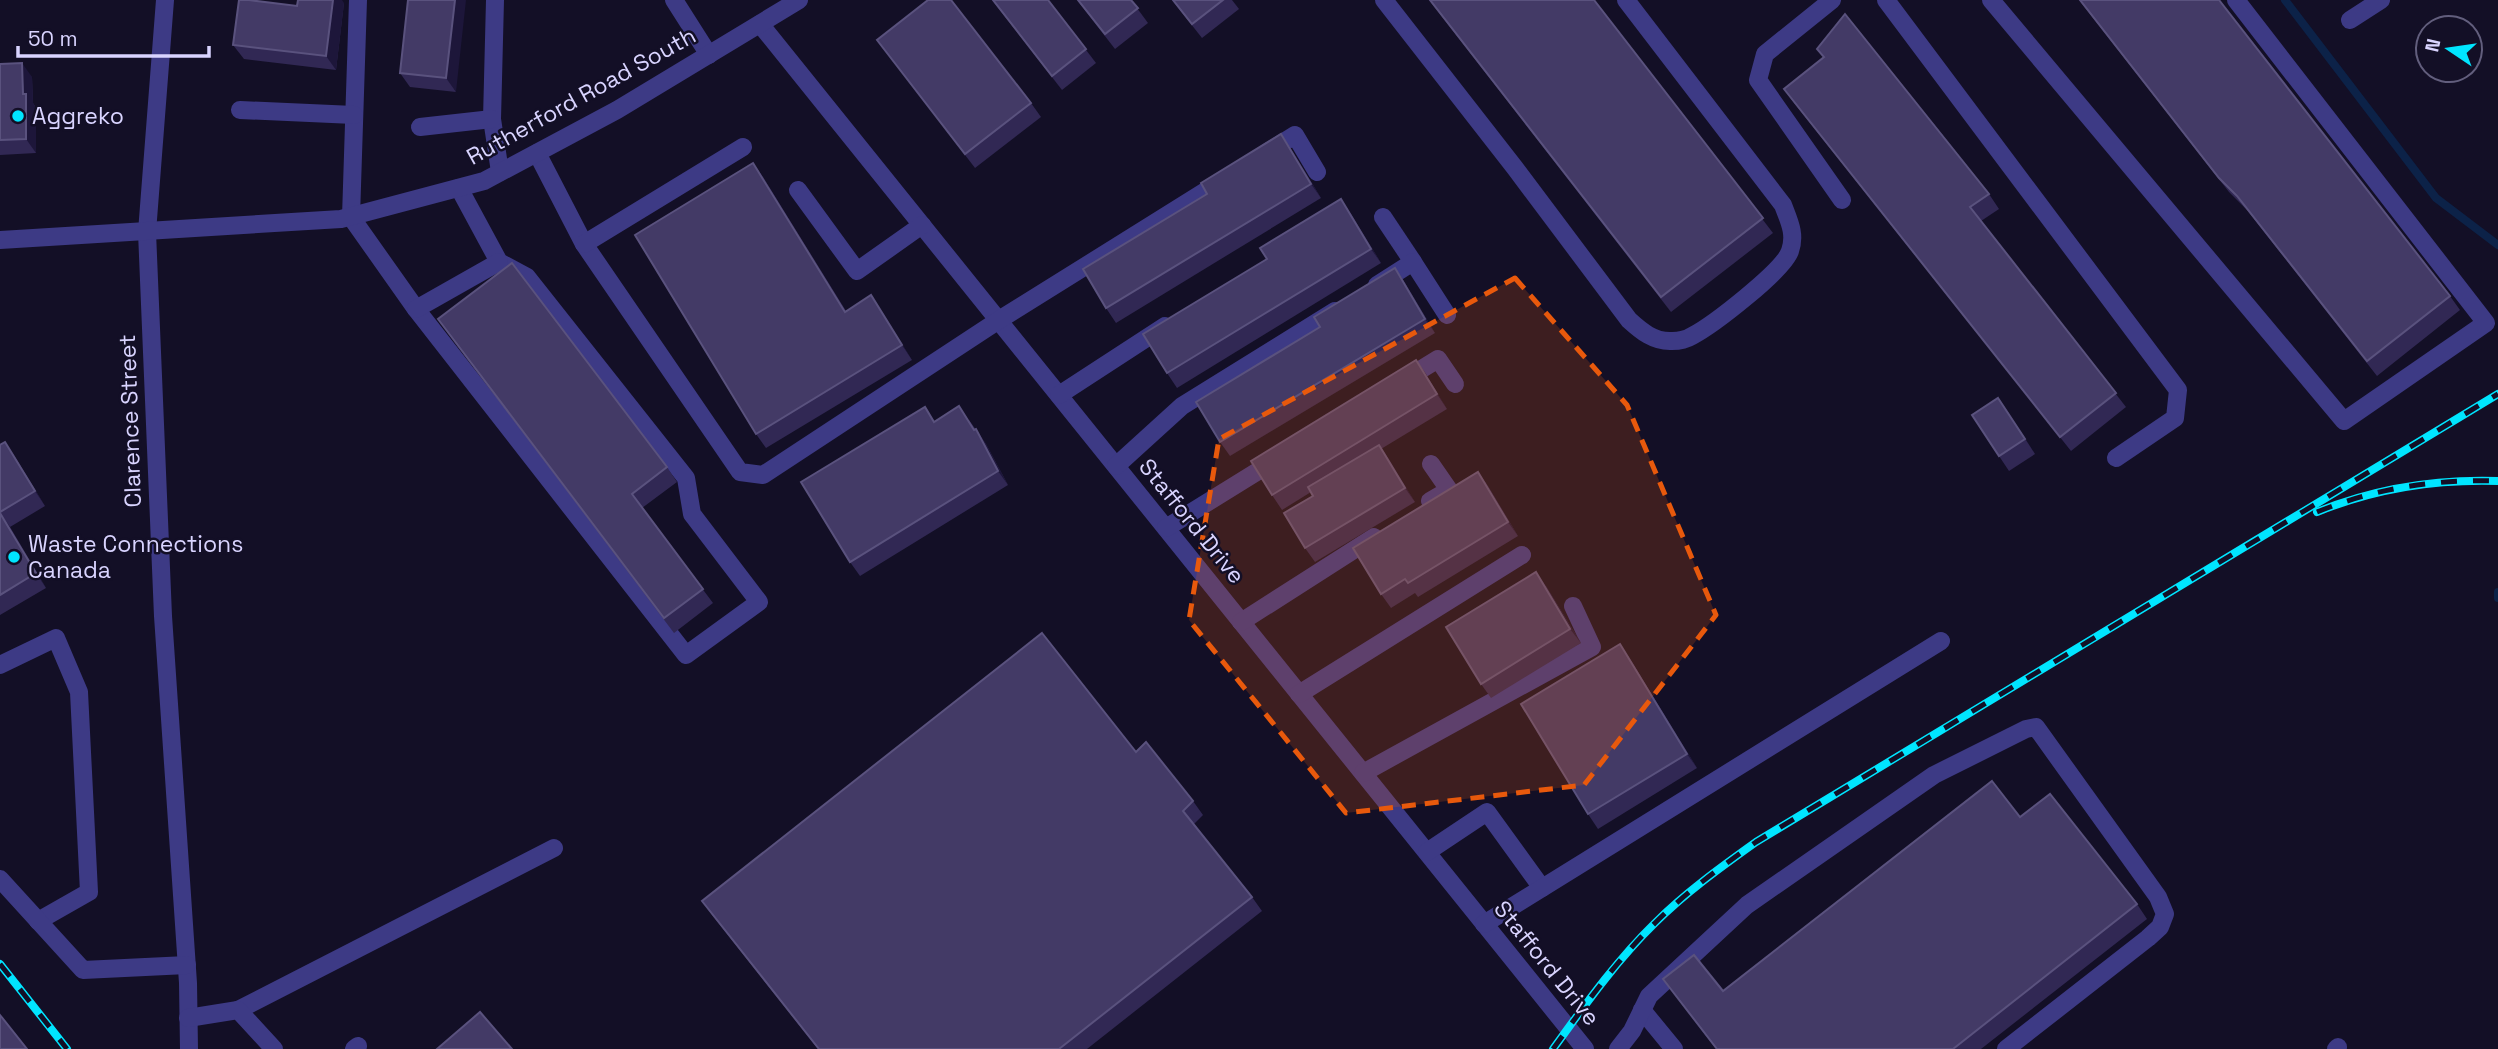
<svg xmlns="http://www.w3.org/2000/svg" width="2498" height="1049" font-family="'Space Grotesk',sans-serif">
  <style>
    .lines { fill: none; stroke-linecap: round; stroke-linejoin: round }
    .stream { stroke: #0c2248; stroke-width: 8 }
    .minor { stroke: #3d3a85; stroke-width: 18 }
    .rail-casing { stroke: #00e5ff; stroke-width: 8 }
    .rail { stroke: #130f26; stroke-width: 5; stroke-dasharray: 16; stroke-linecap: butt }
    .wall { fill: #312854 }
    .shaded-wall { fill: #1d163a }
    .building { fill: #433a66; stroke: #5a527e; stroke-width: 2 }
    .marked { fill: #e8590c; fill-opacity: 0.2; stroke: #e8590c; stroke-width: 5; stroke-dasharray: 14 9; stroke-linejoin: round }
    .poi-dot { fill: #00e5ff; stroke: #130f26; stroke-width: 2.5 }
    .labels { text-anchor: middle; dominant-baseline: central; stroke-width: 5; stroke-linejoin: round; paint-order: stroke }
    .street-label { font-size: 23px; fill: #d9d4ff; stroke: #130f26 }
    .poi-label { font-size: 23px; fill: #d9d4ff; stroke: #130f26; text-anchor: start }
  </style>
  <rect width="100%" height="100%" fill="#130f26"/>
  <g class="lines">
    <g class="stream">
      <path d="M2285,0l151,198 62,47"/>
      <path d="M2498,592v6"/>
    </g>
    <g class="minor">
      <path d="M165,0l-18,232 16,384 25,367 1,66"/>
      <path d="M358,0l-7,217 65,92 270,346 73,-53 -67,-88 -6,-36 -159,-201 -28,-15 -40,-74"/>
      <path d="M495,0l-3,119 8,53"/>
      <path d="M674,0l35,55"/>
      <path d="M1384,0l131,168 114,152c12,11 25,22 43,21 6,0 15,-2 20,-5 21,-11 91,-65 98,-85 6,-17 -1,-30 -7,-46l-157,-205"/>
      <path d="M1832,0l-67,54 -7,26 84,120"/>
      <path d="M1886,0l292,390 -3,28 -59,40"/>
      <path d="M1991,0l353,421 142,-98 -250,-323"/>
      <path d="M2350,20l31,-20"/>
      <path d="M760,24l825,1025"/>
      <path d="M240,110l114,5"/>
      <path d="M420,127l72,-8"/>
      <path d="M537,153l47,91 156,228 23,3 236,-155 226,-141"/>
      <path d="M1266,153l29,-18 22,37"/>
      <path d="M798,190l59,81 65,-46"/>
      <path d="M1383,217l30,45"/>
      <path d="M0,240l341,-21 143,-38 133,-71 182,-110"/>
      <path d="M584,244l159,-97"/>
      <path d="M1377,285l36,-23 34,53"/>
      <path d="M416,309l83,-47"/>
      <path d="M1404,380l34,-21 17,25"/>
      <path d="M1059,395l106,-69"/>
      <path d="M1116,466l66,-60 153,-95"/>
      <path d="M1430,501l19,-11 -18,-26"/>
      <path d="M1166,528l110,-68"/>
      <path d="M1241,622l133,-85"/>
      <path d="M0,665l56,-27 23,54 10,200 -51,29"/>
      <path d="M1299,694l223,-139"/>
      <path d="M1363,773l229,-126 -19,-41"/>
      <path d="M1427,852l60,-40 55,76"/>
      <path d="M0,879l83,91 104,-5"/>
      <path d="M1484,924l457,-283"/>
      <path d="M238,1010l316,-162"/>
      <path d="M1642,1010l32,39"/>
      <path d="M188,1018l50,-8 36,39"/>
      <path d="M354,1049l4,-3"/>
      <path d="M1618,1049l14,-18 17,-35 98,-91 187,-130 92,-46 10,-2 122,170 7,17 -5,13 -12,11 -142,111"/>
      <path d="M2336,1049l2,-2"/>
    </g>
    <g class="rail-casing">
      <g id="rail">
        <path d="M2317,512c59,-24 118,-33 181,-31"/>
        <path d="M0,964l67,85"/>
        <path d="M1553,1049c32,-44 63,-88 102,-126 30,-30 66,-56 101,-81l742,-448"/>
      </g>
    </g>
    <use href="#rail" class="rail"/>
  </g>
  <g class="wall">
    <path d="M408,0l48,92 -46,-5 -10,-14z"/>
    <path d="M992,0h56l48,63 -34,27z"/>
    <path d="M1077,0h54l17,23 -33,26z"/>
    <path d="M1172,0h60l7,9 -37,29z"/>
    <path d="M1429,0h165l179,233 -102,79z"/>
    <path d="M2079,0h140l231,296 10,14 -83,66 -130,-166 -18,-18z"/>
    <path d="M344,3l-8,67 -92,-11 -11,-14 64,-39z"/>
    <path d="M877,40l154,63 10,14 -66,51z"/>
    <path d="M1817,49l172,145 10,15 -18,12 145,186 -55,44 -277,-348 -10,-14 40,-31z"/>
    <path d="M0,64l32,13 1,26 3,5v45l-36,2z"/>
    <path d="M1291,149l30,49 -205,125 -10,-15z"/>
    <path d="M753,163l10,14 83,134 25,-16 41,65 -146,88 -10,-14z"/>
    <path d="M1351,214l30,49 -204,125 -10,-15z"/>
    <path d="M1395,268l10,15 30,50 -205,123 -10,-14 100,-115z"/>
    <path d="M438,319l229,148 10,15 -35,26 71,95 -39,30z"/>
    <path d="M1416,360l31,49 -66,40 34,53 -100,60 -10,-14 8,-52 -2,-4 -29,18 -10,-15z"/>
    <path d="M2008,412l27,42 -26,17 -10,-15z"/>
    <path d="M969,420l17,24 22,41 -148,91 -10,-14 85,-141z"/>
    <path d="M5,442l10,15 30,49 -35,21 36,61 -46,27v-170z"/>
    <path d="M1478,472l10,14 30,50 -100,61 -3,-4 -24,15 -10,-14z"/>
    <path d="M1546,586l35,57 -90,55 -10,-14z"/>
    <path d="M1620,644l10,15 67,109 -99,61 -10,-15z"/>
    <path d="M1136,752l57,49 10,14 -9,9 58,73 10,14 -175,138h-269l-106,-134 -10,-14z"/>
    <path d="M2020,817l117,87 10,15 -166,130h-265l-53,-70 60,12z"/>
  </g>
  <g class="shaded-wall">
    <path d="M333,0h9l2,3 -8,67 -10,-14z"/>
    <path d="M455,0h11l-10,92 -10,-14z"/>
    <path d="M22,63l10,14 1,26 3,5v45l-10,-14z"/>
    <path d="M1281,134l10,15 30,49 -10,-14z"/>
    <path d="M753,163l10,14 92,149 -10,-14z"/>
    <path d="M1341,199l10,15 30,49 -10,-14z"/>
    <path d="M1395,268l10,15 30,50 -10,-14z"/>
    <path d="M871,295l10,15 31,50 -10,-15z"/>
    <path d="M1416,360l10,14 21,35 -10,-15z"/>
    <path d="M959,406l24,36 -7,-13 10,15 22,41 -10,-14z"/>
    <path d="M5,442l10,15 30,49 -10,-15z"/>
    <path d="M1379,445l10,14 26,43 -10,-14z"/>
    <path d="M1478,472l10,14 30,50 -10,-14z"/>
    <path d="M0,513l10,14 36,61 -10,-15z"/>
    <path d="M1536,572l10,14 35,57 -11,-14z"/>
    <path d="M1620,644l10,15 67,109 -10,-14z"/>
  </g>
  <g class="building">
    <path d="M239,0h10l48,6 1,-6h35l-7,56 -93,-11z"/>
    <path d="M408,0h47l-9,78 -46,-5z"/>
    <path d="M928,0h23l80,103 -66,51 -88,-114z"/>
    <path d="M993,0h55l38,49 -34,27z"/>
    <path d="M1078,0h53l7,8 -33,26z"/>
    <path d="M1173,0h50l-31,24z"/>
    <path d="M1430,0h164l169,218 -102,79z"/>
    <path d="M2080,0h139l231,296 -83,65 -130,-165 -18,-18z"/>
    <path d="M1845,14l144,180 -19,13 146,186 -56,44 -276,-348 40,-32 -7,-8z"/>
    <path d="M22,63l1,31h3v45l-26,1v-76z"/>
    <path d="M1281,134l30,50 -205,124 -23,-39 124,-75 -6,-11z"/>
    <path d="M753,163l92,149 26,-17 31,50 -146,89 -121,-199z"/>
    <path d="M1341,199l30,50 -204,124 -24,-39 124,-75 -7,-11z"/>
    <path d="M512,263l155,204 -35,27 71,95 -39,29 -226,-299z"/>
    <path d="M1395,268l30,51 -205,123 -24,-40 124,-75 -6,-10z"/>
    <path d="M1416,360l21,34 -165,101 -21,-34z"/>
    <path d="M1998,398l27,41 -26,17 -27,-41z"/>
    <path d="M959,406l15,24 2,-1 22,42 -148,91 -49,-80 124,-75 9,15z"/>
    <path d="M5,442l30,49 -35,21v-67z"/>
    <path d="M1379,445l26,43 -100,60 -21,-35 29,-17 -5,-9z"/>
    <path d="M1478,472l30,50 -100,61 -3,-4 -24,15 -28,-46z"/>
    <path d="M0,513l36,60 -36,22z"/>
    <path d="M1536,572l34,57 -89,55 -35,-57z"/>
    <path d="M1042,633l94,119 10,-10 47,59 -10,10 69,86 -193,152h-240l-117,-148z"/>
    <path d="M1620,644l67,110 -99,60 -67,-110z"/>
    <path d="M1992,781l28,36 30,-23 87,110 -184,145h-236l-54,-70 31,-24 29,36z"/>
    <path d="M480,1012l32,37h-75z"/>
    <path d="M0,1015l27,34h-27z"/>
  </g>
  <path class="marked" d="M1515,278l112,127 89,210 -132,170 -238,28 -157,-193 30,-181z"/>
  <g class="poi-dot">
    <circle cx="18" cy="116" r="7"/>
    <circle cx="14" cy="557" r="7"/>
  </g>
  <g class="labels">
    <g class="street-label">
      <text transform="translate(581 96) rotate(-29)">Rutherford Road South</text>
      <text transform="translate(130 421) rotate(-92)">Clarence Street</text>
      <text transform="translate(1192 521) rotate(51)">Stafford Drive</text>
      <text transform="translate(1547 963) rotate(51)">Stafford Drive</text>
    </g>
    <g class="poi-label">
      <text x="32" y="116">Aggreko</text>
      <text x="28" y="544">Waste Connections<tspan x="28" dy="26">Canada</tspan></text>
    </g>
  </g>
  <g transform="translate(2449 49) rotate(283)"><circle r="33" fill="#130f26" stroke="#625e7d" stroke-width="2"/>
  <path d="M0-5L12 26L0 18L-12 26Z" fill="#00e5ff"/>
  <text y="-10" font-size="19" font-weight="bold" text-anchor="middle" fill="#d9d4ff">N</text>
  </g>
  <path d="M18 46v10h191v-10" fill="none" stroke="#d9d4ff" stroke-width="3.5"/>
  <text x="28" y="46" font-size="21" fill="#d9d4ff" stroke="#130f26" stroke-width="5" paint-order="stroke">50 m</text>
</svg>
